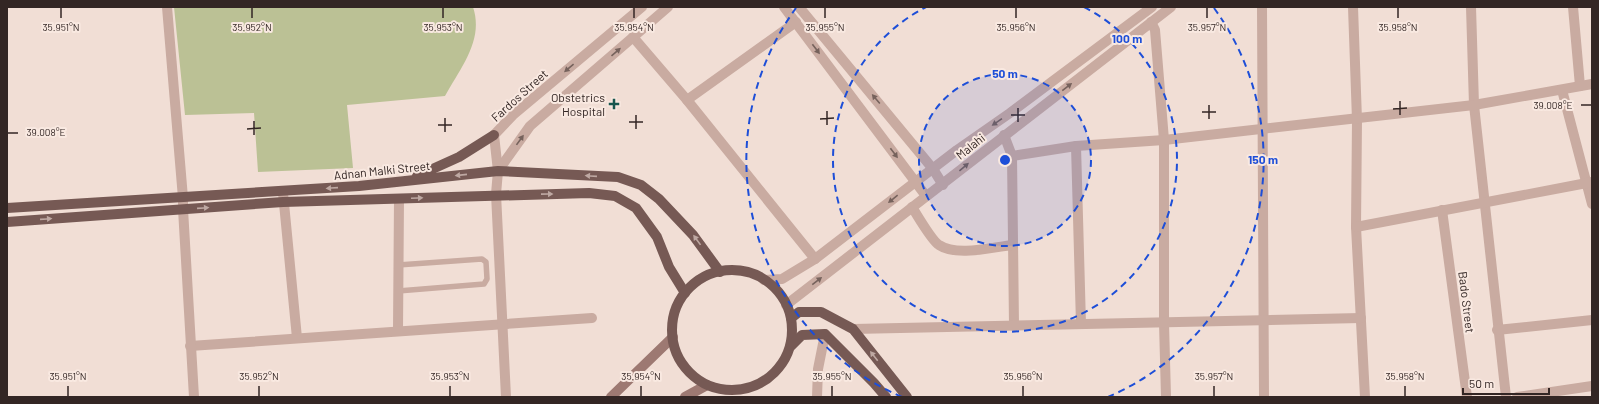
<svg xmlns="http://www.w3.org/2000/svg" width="1599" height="404" font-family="Barlow,sans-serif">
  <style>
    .green { fill: #bbc195 }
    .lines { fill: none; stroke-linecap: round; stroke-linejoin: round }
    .service { stroke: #c9aba1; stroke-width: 5.5 }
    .minor { stroke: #c9aba1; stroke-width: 10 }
    .tertiary { stroke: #c9aba1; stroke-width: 10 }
    .secondary { stroke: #9d7972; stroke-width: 10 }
    .primary { stroke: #765954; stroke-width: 10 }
    .oneway { fill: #76625c }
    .oneway2 { fill: #bea8a2 }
    .ticks { fill: none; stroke: #332624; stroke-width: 1.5 }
    .ring { fill: none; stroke: #1d4ed8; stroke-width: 2; stroke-dasharray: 7 5 }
    .poi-dot { fill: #18564e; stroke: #f9e9e1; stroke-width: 1.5 }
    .labels { text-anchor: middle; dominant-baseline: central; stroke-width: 4; stroke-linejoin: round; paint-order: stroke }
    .street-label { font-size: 12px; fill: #332624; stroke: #f9e9e1 }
    .poi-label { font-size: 12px; fill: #332624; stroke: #f9e9e1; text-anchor: end }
    .ticks-label { font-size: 10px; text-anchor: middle; fill: #332624; stroke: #f9e9e1; stroke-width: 4; stroke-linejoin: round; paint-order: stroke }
    .centre { fill: #1d4ed8; stroke: #f9e9e1; stroke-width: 2 }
    .ring-label { font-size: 12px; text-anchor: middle; font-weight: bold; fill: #1d4ed8; stroke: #f9e9e1; stroke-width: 4; stroke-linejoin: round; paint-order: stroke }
  </style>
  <rect width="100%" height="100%" fill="#f1ded5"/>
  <path class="green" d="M174,7h299c11,33 -12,60 -28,89l-98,9 6,63 -95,4 -4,-59 -69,2z"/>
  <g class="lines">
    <path class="service" d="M398,291l86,-7 3,-5 -1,-17 -4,-3 -84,6"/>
    <g class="minor">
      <path d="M1262,7l2,390"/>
      <path d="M1353,7l4,113 -1,107 9,170"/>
      <path d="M1471,7l3,98 32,292"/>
      <path d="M1573,7l7,79"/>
      <path d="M1151,22l4,8 9,110v183l2,74"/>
      <path d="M633,37l54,63 128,159"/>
      <path d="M1562,90l30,114"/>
      <path d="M687,100l109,-78"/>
      <path d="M1004,135l8,21 2,170"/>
      <path d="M1076,146l5,178"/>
      <path d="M1012,156l64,-10 88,-6 310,-35 118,-21"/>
      <path d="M498,171l32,-45 138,-119"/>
      <path d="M283,193l14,145"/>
      <path d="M912,207c5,8 20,34 27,38 18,12 54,2 74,0"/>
      <path d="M1442,210l25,187"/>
      <path d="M1356,227l236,-45"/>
      <path d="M764,280l18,-1 33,-20 142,-109 53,-37 142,-106"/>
      <path d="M786,305l385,-298"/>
      <path d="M853,329l508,-11"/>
      <path d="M1497,330l95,-10"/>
      <path d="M398,331l1,-132"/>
      <path d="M190,346l402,-28"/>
      <path d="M506,397l-10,-203 2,-23 -4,-36 19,-20 129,-108"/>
      <path d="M817,397l1,-28 7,-35"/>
      <path d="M1517,397l75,-11"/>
    </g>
    <g class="tertiary">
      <path d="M167,7l16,191v11l11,188"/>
      <path d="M784,7l142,189"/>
      <path d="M799,7l134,162 10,16"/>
    </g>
    <g class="secondary">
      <path d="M611,397l62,-60"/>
      <path d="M685,397l22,-12"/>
    </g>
    <g class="primary">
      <path d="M417,176l42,-19 35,-22"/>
      <path d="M7,208l352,-22 139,-15 120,6 23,8 18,14 34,36 27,37"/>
      <path d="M7,222l276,-20 306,-9 26,3 21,12 21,29 12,30 16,26"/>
      <circle cx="732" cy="330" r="60"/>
      <path d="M791,318l8,-6h22l32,17 54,68"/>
      <path d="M791,346l11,-11 23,-1 49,49 12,14"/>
    </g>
  </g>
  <defs><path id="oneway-solid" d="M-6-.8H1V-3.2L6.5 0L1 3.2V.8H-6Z"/></defs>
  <g class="oneway">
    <use href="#oneway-solid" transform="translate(816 49) rotate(53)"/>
    <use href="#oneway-solid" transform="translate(616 52) rotate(-41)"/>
    <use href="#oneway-solid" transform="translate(569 68) rotate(140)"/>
    <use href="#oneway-solid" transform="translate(1067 87) rotate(-38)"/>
    <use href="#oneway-solid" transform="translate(876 99) rotate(-130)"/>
    <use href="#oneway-solid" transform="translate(997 122) rotate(146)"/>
    <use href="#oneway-solid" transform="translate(520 140) rotate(-54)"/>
    <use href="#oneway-solid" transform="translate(894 153) rotate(53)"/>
    <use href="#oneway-solid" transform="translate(964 167) rotate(-40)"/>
    <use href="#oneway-solid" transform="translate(893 199) rotate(141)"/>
    <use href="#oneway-solid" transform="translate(817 281) rotate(-38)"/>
  </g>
  <g class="oneway2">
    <use href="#oneway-solid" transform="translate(461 175) rotate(174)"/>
    <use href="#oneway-solid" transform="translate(591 176) rotate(-176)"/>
    <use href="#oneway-solid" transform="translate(332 188) rotate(176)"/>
    <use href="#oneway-solid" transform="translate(547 194) rotate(-1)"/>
    <use href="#oneway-solid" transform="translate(417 198) rotate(-3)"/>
    <use href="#oneway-solid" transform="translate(203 208) rotate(-4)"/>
    <use href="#oneway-solid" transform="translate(46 219) rotate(-4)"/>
    <use href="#oneway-solid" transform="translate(697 240) rotate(-126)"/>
    <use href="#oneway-solid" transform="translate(874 356) rotate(-128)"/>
  </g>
  <path class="ticks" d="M61,8v10M252,8v10M443,8v10M634,8v10M825,8v10M1016,8v10M1207,8v10M1398,8v10M1400,101v14M1209,105v14M1581,105h10M1018,108v14M1393,109l14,-1M827,111v14M1202,112h14M636,115v14M1011,115h14M445,118v14M820,119l14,-1M254,121v14M629,122h14M438,125h14M247,129l14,-1M8,133h10M68,386v10M259,386v10M450,386v10M641,386v10M832,386v10M1023,386v10M1214,386v10M1405,386v10"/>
  <circle cx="1005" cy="160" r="86" fill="#1d4ed8" fill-opacity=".12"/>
  <g class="ring">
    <circle cx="1005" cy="160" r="86"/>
    <path d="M1084 7A172 172 0 1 1 926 7"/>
    <path d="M902 397A258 258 0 0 1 796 8M1214 8A258 258 0 0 1 1108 397"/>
  </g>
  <path class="poi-dot" d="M612 98h4v4h4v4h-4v4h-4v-4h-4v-4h4z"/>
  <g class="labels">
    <g class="street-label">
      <text transform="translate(519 95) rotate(-42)">Fardos Street</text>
      <text transform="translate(970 146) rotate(-39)">Malahi</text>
      <text transform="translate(382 170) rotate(-6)">Adnan Malki Street</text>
      <text transform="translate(1467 302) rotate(83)">Bado Street</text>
    </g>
    <g class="poi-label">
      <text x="605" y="97">Obstetrics<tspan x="605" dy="14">Hospital</tspan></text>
    </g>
  </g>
  <g class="ticks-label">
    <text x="61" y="31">35.951°N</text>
    <text x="252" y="31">35.952°N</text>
    <text x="443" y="31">35.953°N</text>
    <text x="634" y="31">35.954°N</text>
    <text x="825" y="31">35.955°N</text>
    <text x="1016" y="31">35.956°N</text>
    <text x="1207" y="31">35.957°N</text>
    <text x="1398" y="31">35.958°N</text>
    <text x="1553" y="109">39.008°E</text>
    <text x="46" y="136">39.008°E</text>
    <text x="68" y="380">35.951°N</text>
    <text x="259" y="380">35.952°N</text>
    <text x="450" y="380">35.953°N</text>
    <text x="641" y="380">35.954°N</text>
    <text x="832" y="380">35.955°N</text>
    <text x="1023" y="380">35.956°N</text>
    <text x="1214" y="380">35.957°N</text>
    <text x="1405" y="380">35.958°N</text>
  </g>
  <circle cx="1005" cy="160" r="6" class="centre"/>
  <g class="ring-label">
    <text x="1127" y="43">100 m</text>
    <text x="1005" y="78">50 m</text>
    <text x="1263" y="164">150 m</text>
  </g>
  <rect width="1599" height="404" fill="none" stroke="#332624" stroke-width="16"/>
  <path d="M1463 388v6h86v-6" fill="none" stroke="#332624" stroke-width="2"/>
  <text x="1469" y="388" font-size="12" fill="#332624" stroke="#f9e9e1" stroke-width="3" paint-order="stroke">50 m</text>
</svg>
